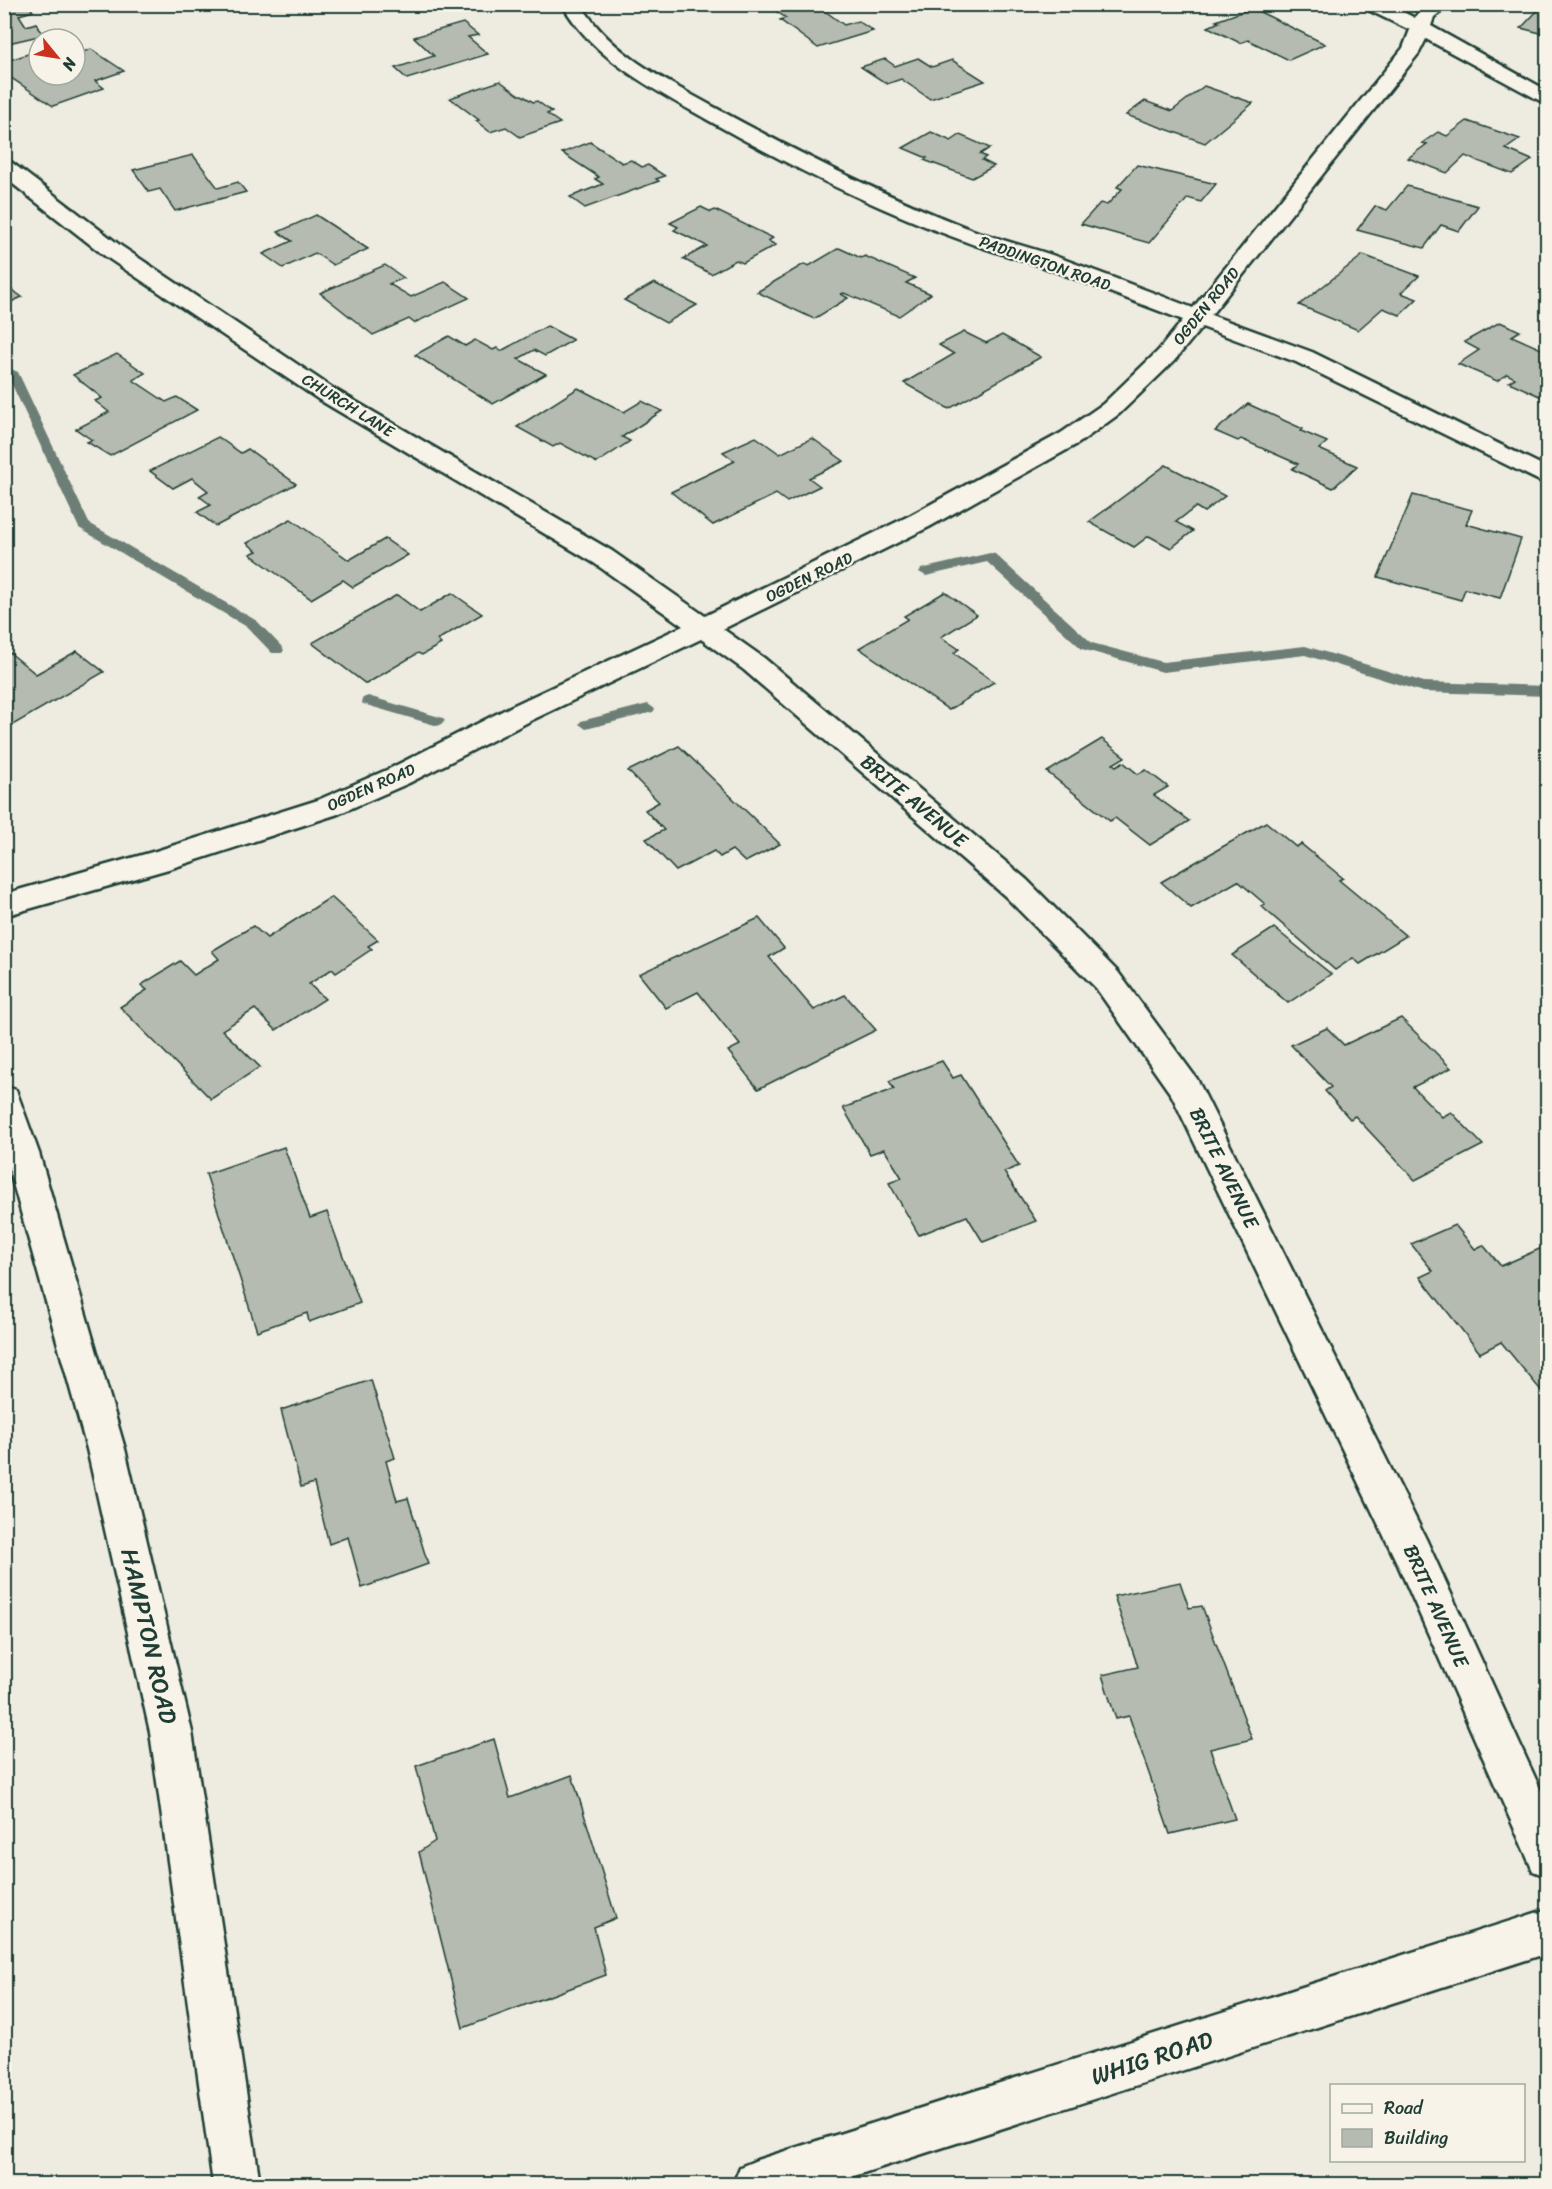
<svg xmlns="http://www.w3.org/2000/svg" width="1552" height="2189" font-family="Sriracha,sans-serif">
  <style>
    .lines { fill: none; stroke-linecap: round; stroke-linejoin: round }
    .stream { fill: #6c7e74; fill-rule: evenodd }
    .building { fill: #b5bbb0; stroke: #1f3d34; stroke-width: 1.5 }
    .minor-casing { stroke: #1f3d34; stroke-width: 5 }
    .minor { fill: #f7f3e8; fill-rule: evenodd }
    .labels { text-anchor: middle; dominant-baseline: central; stroke-width: 4.5; stroke-linejoin: round; paint-order: stroke }
    .far-street-label { font-size: 16px; fill: #1f3d34; stroke: #f7f3e8 }
    .street-label { font-size: 20px; fill: #1f3d34; stroke: #f7f3e8 }
    .near-street-label { font-size: 24px; fill: #1f3d34; stroke: #f7f3e8 }
  </style>
  <rect width="100%" height="100%" fill="#eeece1"/>
  <filter id="ink" filterUnits="userSpaceOnUse"><feTurbulence type="fractalNoise" baseFrequency=".0167" numOctaves="2"/><feDisplacementMap in="SourceGraphic" scale="12" xChannelSelector="R" yChannelSelector="G"/><feConvolveMatrix kernelMatrix="1 2 1 2 8 2 1 2 1" color-interpolation-filters="sRGB"/></filter>
  <g filter="url(#ink)">
    <g class="lines">
      <g class="stream">
        <path d="M4,366l14,6 71,151 168,98 25,26 2,3 -2,3h-10l-25,-26 -168,-99 -72,-154 -3,-1z"/>
        <path d="M990,553l5,1 97,89 71,19 142,-16 119,36 124,4v10l-125,-4 -118,-37 -142,17 -81,-23 -95,-87 -61,14 -7,-4 2,-3z"/>
        <path d="M368,696l75,22 2,3 -7,5 -75,-22 -2,-3 2,-3z"/>
        <path d="M648,704l7,5 -2,3 -67,17 -7,-5 2,-3z"/>
      </g>
    </g>
    <g class="building">
      <path d="M4,4h23l6,7 -14,4 7,11 10,-3 7,12 -39,9z"/>
      <path d="M793,4h8l10,7 10,-3 23,17 14,-4 15,10 -55,17 -38,-28 6,-2 -12,-8z"/>
      <path d="M1537,4h11v31l-27,-7 19,-20 -5,-2z"/>
      <path d="M1252,8l73,36 -36,16 -41,-20 -8,3 -32,-16 11,-5 -3,-1z"/>
      <path d="M463,23l15,12 -10,2 20,17 -81,25 -12,-11 39,-12 -20,-19z"/>
      <path d="M91,49l33,22 -29,10 9,7 -51,18 -49,-33v-11l33,-11 2,24h36v-20z"/>
      <path d="M918,58l14,9 20,-7 33,21 -55,18 -29,-20 -14,5 -26,-17 24,-8 10,7z"/>
      <path d="M500,81l19,14h3l11,7 4,-1 15,11 -5,2 13,9 -40,14 -14,-10 -16,5 -14,-11 3,-1 -29,-22z"/>
      <path d="M1204,86l49,17 -48,40 -79,-28 19,-14 27,10z"/>
      <path d="M1467,121l53,18 -14,10 26,11 -20,14 -47,-18 -18,17 -39,-15 19,-14 -5,-1 16,-11 9,4z"/>
      <path d="M931,132l20,9 9,-6 30,13 -10,6 6,3 -4,3 12,6 -22,12 -48,-18 3,-2 -24,-10z"/>
      <path d="M590,142l32,21 9,-3 11,7 6,-2 17,11 -9,3 3,2 -74,27 -15,-11 33,-13 -8,-5 4,-2 -37,-24z"/>
      <path d="M193,155l25,33 20,-6 8,10 -71,19 -15,-22 -11,3 -16,-22z"/>
      <path d="M1137,165l79,19 -15,18 -13,-4 -39,45 -68,-19 19,-21 7,2 15,-16 -5,-2z"/>
      <path d="M1407,186l71,20 -19,25 -18,-6 -17,23 -67,-18 18,-24 12,4z"/>
      <path d="M701,207l10,5 4,-2 58,28 -5,3 8,4 -33,18 -7,-3 -25,14 -28,-15 24,-13 -33,-16 4,-3 -8,-4z"/>
      <path d="M316,215l52,34 -35,16 -18,-12 -32,15 -20,-14 29,-13 -14,-9z"/>
      <path d="M839,248l22,10 4,-2 50,22 -9,5 25,11 -32,22 -55,-23 -3,1 7,4 -34,21 -57,-27 47,-28 5,2z"/>
      <path d="M1363,255l56,21 -18,17 16,6 -17,16 -17,-7 -25,22 -59,-25z"/>
      <path d="M385,265l19,13 -15,6 22,13 34,-15 24,16 -55,25 -5,-4 -36,16 -53,-42z"/>
      <path d="M4,280l7,4 -4,2 15,11 -18,8z"/>
      <path d="M654,283l43,22 -31,18 -42,-23z"/>
      <path d="M1500,322l20,9 -8,5 36,16v48l-39,-18 6,-4 -8,-4 -10,7 -39,-17 21,-14 -15,-8z"/>
      <path d="M547,326l26,14 -28,16 -11,-6 -16,9 28,15 -53,30 -78,-49 34,-19 16,10 10,-6 18,10 4,-2 4,3z"/>
      <path d="M964,332l22,11 16,-8 39,22 -92,52 -45,-26 50,-29 -15,-9z"/>
      <path d="M117,354l28,19 -12,7 33,22 11,-5 20,13 -87,46 -23,-14 5,-2 -16,-11 33,-17 -14,-11 7,-3 -29,-23z"/>
      <path d="M578,388l46,24 18,-11 20,10 -40,26 8,4 -33,22 -37,-20 -7,4 -36,-20z"/>
      <path d="M1248,404l55,25 -2,2 26,11 -8,7 38,17 -24,22 -41,-19 6,-5 -57,-25 -3,2 -23,-10z"/>
      <path d="M218,437l23,16 7,-4 48,35 -80,42 -19,-14 14,-7 -12,-9 9,-5 -16,-13 -19,10 -23,-17z"/>
      <path d="M756,437l24,17 32,-16 32,23 -35,17 11,8 -33,16 -11,-8 -63,31 -42,-33 64,-31 -12,-9z"/>
      <path d="M1166,465l59,31 -21,16 -8,-5 -20,15 17,9 -22,17 -22,-12 -15,11 -45,-25z"/>
      <path d="M1413,495l59,15 -6,14 55,15 -21,59 -35,-9 -4,11 -83,-23z"/>
      <path d="M291,519l58,41 36,-21 23,16 -55,32 -10,-7 -32,19 -61,-45 7,-3 -10,-8z"/>
      <path d="M945,592l32,23 -36,22 18,12 -5,4 40,29 -45,28 -90,-62 49,-29 -4,-3z"/>
      <path d="M452,593l30,21 -45,26 4,4 -19,11 -4,-2 -52,31 -54,-41 85,-48 23,17z"/>
      <path d="M4,648l32,26 41,-23 27,21 -100,58z"/>
      <path d="M1102,739l23,18 -12,7 3,2 7,-4 15,12 8,-4 22,17 -14,8 35,26 -39,24 -35,-27 -5,3 -63,-49z"/>
      <path d="M679,746l101,98 -35,18 -13,-12 -12,7 -6,-6 -38,20 -30,-32 18,-9 -19,-20 14,-8 -31,-31z"/>
      <path d="M1266,822l30,25 5,-3 42,34 -4,2 67,56 -46,28 -7,-6 -18,12 -74,-64 4,-2 -27,-23 -47,27 -30,-26z"/>
      <path d="M331,897l47,43 -10,6 4,3 -36,24 -4,-4 -23,15 16,15 -49,31 -21,-21 -33,21 38,37 -49,32 -91,-92 27,-17 -6,-5 39,-24 14,14 25,-16 -7,-8 41,-25 14,12z"/>
      <path d="M759,918l25,30 -15,9 45,53 31,-15 31,35 -118,59 -30,-38 12,-6 -42,-53 -32,16 -27,-34z"/>
      <path d="M1274,928l57,46 -43,29 -56,-48z"/>
      <path d="M1401,1018l50,50 -38,19 29,30 9,-5 32,33 -68,35 -60,-64 -5,3 -25,-28 6,-4 -40,-42 36,-17 17,17z"/>
      <path d="M942,1061l11,17 8,-3 58,91 -15,6 32,49 -53,21 -16,-26 -48,19 -30,-52 13,-5 -18,-29 -14,5 -27,-46 51,-19 -5,-8z"/>
      <path d="M284,1147l26,71 17,-6 33,91 -51,19 -2,-9 -50,18 -51,-157z"/>
      <path d="M1455,1225l20,24 8,-4 18,21 43,-19 4,4v148l-47,-57 -21,11 -60,-76 13,-6 -22,-27z"/>
      <path d="M371,1380l24,78 -9,3 11,40 11,-3 20,66 -66,24 -14,-51 -19,7 -15,-61 -13,4 -20,-77z"/>
      <path d="M1180,1582l9,26 13,-2 50,133 -42,10 25,70 -65,15 -41,-118 -13,3 -14,-44 36,-8 -24,-71z"/>
      <path d="M494,1739l16,59 62,-23 44,143 -22,9 12,48 -143,53 -44,-176 16,-11 -19,-75z"/>
    </g>
    <g class="lines">
      <g class="minor-casing">
        <g id="minor">
          <path d="M562,4h19c27,48 84,76 131,102 84,46 169,88 258,123 27,10 55,17 82,26 47,17 94,35 141,53l210,-260 7,-18 -46,-22 -2,-4h25l28,14c7,-16 21,-14 36,-14l-17,13 -3,9 117,65v14l-122,-66 -7,14 -208,262 101,37 236,116v17l-252,-123 -94,-35 -28,34 -55,53 -40,29 -150,84 -206,102 41,29 263,222 91,92 79,107 229,460 122,267v71l-15,-6 -135,-306 -226,-469 -76,-108 -91,-92 -261,-226 -43,-31 -169,81 -123,63 -71,31 -166,54 -168,48v-22l152,-43 162,-51 71,-31 123,-63 171,-80 -89,-63 -276,-164 -213,-143 -101,-79v-17l7,2 110,84 213,143 278,162 93,65 206,-101 150,-82 42,-29 55,-53 25,-31c-48,-18 -96,-37 -145,-55 -27,-9 -55,-16 -82,-27 -87,-32 -170,-74 -250,-119 -53,-30 -113,-60 -144,-115z"/>
          <path d="M4,1086l12,4 23,63 86,296 67,283 68,452h-47l-63,-452 -63,-283 -83,-298z"/>
          <path d="M1548,1909v44l-719,231h-96l7,-17 17,-7z"/>
        </g>
      </g>
      <use href="#minor" class="minor"/>
    </g>
  </g>
  <g class="labels">
    <g class="far-street-label">
      <text transform="translate(1045 263) rotate(19)">PADDINGTON ROAD</text>
      <text transform="translate(1206 306) rotate(-51)">OGDEN ROAD</text>
      <text transform="translate(348 405) rotate(32)">CHURCH LANE</text>
      <text transform="translate(809 577) rotate(-26)">OGDEN ROAD</text>
      <text transform="translate(371 787) rotate(-24)">OGDEN ROAD</text>
    </g>
    <g class="street-label">
      <text transform="translate(914 801) rotate(40)">BRITE AVENUE</text>
      <text transform="translate(1224 1168) rotate(64)">BRITE AVENUE</text>
      <text transform="translate(1436 1606) rotate(66)">BRITE AVENUE</text>
    </g>
    <g class="near-street-label">
      <text transform="translate(149 1636) rotate(77)">HAMPTON ROAD</text>
      <text transform="translate(1152 2058) rotate(-18)">WHIG ROAD</text>
    </g>
  </g>
  <rect width="1552" height="2189" fill="none" stroke="#f7f3e8" stroke-width="24"/>
  <rect x="12" y="12" width="1528" height="2165" fill="none" stroke="#1f3d34" stroke-width="2" filter="url(#ink)"/>
  <rect x="1330" y="2084" width="195" height="78" fill="#f7f3e8" stroke="#a1aaa0" stroke-width="1.5"/>
  <rect x="1342" y="2104" width="30" height="9" fill="#f7f3e8" stroke="#a1aaa0" stroke-width="1.5"/>
  <text x="1384" y="2114" font-size="18" fill="#1f3d34">Road</text>
  <rect x="1342" y="2129" width="30" height="18" fill="#b5bbb0" stroke="#a1aaa0" stroke-width="1.5"/>
  <text x="1384" y="2144" font-size="18" fill="#1f3d34">Building</text>
  <g transform="translate(57 57) rotate(120)"><circle r="28" fill="#f7f3e8" stroke="#a1aaa0" stroke-width="1.5"/>
  <path d="M0-4.5L10 22L0 15L-10 22Z" fill="#c8321e"/>
  <text y="-9" font-size="16" font-weight="bold" text-anchor="middle" fill="#1f3d34">N</text>
  </g>
</svg>
